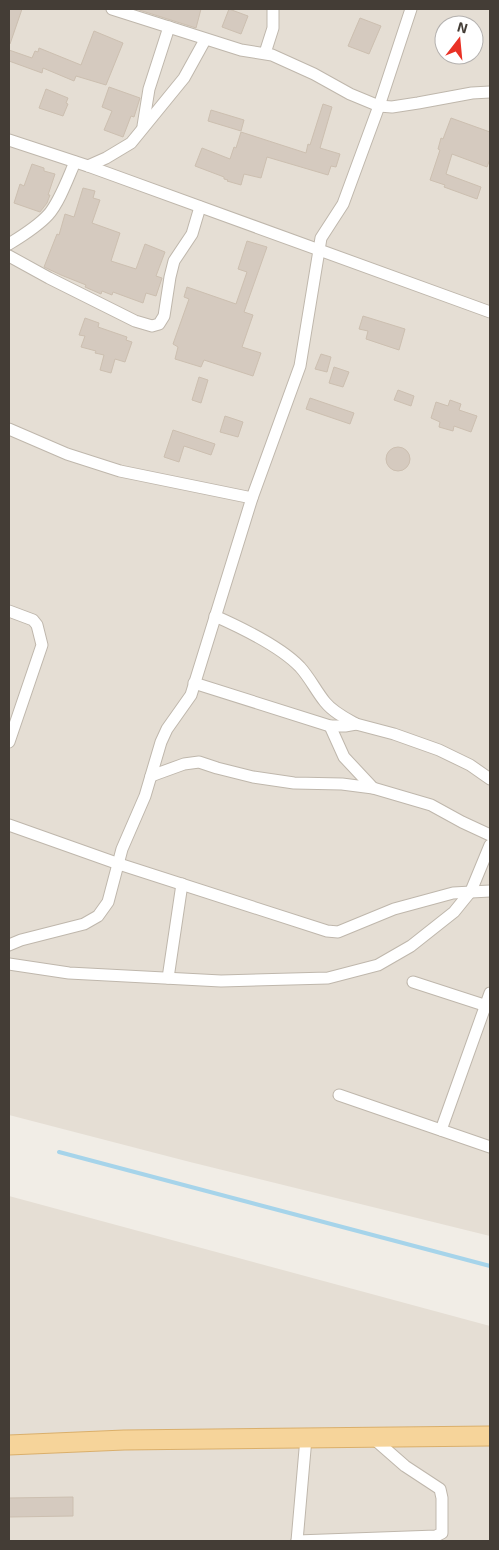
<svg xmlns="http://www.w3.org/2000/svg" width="499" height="1550" font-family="'Exo 2',sans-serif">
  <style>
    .residential { fill: #e5ded4; fill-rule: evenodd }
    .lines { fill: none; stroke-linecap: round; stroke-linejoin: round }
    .stream { stroke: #a6d4ea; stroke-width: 4 }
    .building { fill: #d5cabf; stroke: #ccbfb0 }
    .minor-casing { stroke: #bfb7ac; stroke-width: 13 }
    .primary-casing { stroke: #daaf6b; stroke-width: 21 }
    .minor { stroke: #fff; stroke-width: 11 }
    .primary { stroke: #f6d49a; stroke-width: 19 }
  </style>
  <rect width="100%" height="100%" fill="#f1ede6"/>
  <g class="residential">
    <path d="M9,9h481v1227l-300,-74 -181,-47zM444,25h30v30h-30z"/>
    <path d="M9,1196l481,130v215h-481z"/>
  </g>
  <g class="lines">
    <path class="stream" d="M59,1152l431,114"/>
  </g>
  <g class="building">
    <path d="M9,9h13l-12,35h-1z"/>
    <path d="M136,9h65l-5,19z"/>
    <path d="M229,9l19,7 -7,18 -19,-7z"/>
    <path d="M360,18l21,8 -12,28 -21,-8z"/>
    <path d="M94,31l29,12 -17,42 -30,-9 -2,5 -31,-13 -1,5 -33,-12v-11l23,8 3,-7 3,1 1,-4 42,17z"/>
    <path d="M109,87l31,11 -6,19 -3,-1 -8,21 -19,-7 8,-19 -10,-4z"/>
    <path d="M46,89l22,9 -2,5 2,1 -5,12 -24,-8z"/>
    <path d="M323,104l9,3 -12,41 20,6 -4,13 -5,-1 -3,9 -61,-18 -6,21 -17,-4 -3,11 -14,-4 1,-1 -4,-1v-2l-29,-11 7,-18 28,11 4,-12 2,1 5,-16 65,21 2,-9 2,1z"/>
    <path d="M211,110l33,10 -3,11 -33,-10z"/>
    <path d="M451,118l39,14v27l-3,8 -35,-13 -6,20 35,13 -4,12 -33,-12 1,-2 -15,-5 10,-30 -2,-1 3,-11 2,1z"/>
    <path d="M32,164l12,4v3l11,3 -7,21h2l-3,8 -7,9 -26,-9 6,-19 4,2z"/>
    <path d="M83,188l12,3 -2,7 7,2 -8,23 28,10 -9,28 25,8 9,-25 20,8 -9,24 6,2 -6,18 -10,-3 -3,10 -30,-11 -1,3 -10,-4 -1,3 -16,-7 1,-2 -25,-10 -17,-8 13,-33 2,1 6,-21 9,3z"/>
    <path d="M247,241l20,6 -23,65 9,3 -11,32 19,6 -8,23 -49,-16 -3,7 -26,-8 3,-12 -5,-3 16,-45 -5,-2 3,-10 49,17 11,-32 -9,-3z"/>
    <path d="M363,316l42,13 -6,21 -33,-11 2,-8 -9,-2z"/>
    <path d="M85,318l14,5 -1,4 29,10 -1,3 6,2 -7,20 -10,-3 -4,14 -11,-3 4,-15 -9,-2 1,-2 -15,-4 4,-11 -6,-1z"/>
    <path d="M321,354l10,3 -4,15 -12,-3z"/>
    <path d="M334,367l15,5 -6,15 -14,-4z"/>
    <path d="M199,377l9,3 -7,23 -9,-3z"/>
    <path d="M398,390l16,6 -3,10 -17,-6z"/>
    <path d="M310,398l44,15 -4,11 -44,-15z"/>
    <path d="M450,400l11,4 -2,6 18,6 -6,16 -17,-6 -1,5 -14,-4 1,-5 -9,-4 5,-16 12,4z"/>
    <path d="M225,416l18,6 -5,15 -18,-5z"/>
    <path d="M173,430l42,14 -4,11 -27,-9 -5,16 -15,-5z"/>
    <circle cx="398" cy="459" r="12"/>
    <path d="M73,1497v19l-64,1v-19z"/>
  </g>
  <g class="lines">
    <g class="minor-casing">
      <g id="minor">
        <path d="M112,9l129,41 31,5 42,19 36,20 29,12 13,1 26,-4 54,-10 18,-1"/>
        <path d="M265,53l8,-25v-19"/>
        <path d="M143,126l6,-37 20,-62"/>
        <path d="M9,140l79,26 402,146"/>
        <path d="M88,166l18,-8 25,-15 53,-65 21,-38"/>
        <path d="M9,244c13,-8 28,-17 39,-29 11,-12 20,-37 27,-53"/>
        <path d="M9,256l40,22 86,43 17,5 7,-2 5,-8 6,-39 4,-16 18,-27 8,-27"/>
        <path d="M9,429l58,25 53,17 132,27"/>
        <path d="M9,611l24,9 4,5 5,20 -33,97"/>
        <path d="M215,616c27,12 65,30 85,51 10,11 16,24 25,35 8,10 20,16 31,22"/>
        <path d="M194,683l136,43h15l11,-2 38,10 45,16 31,15 20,14"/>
        <path d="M330,726l14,31 29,31"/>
        <path d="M151,776l33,-12 15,-2 18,6 36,9 41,6 48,1 31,4 58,17 31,17 28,13"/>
        <path d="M9,825l110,39 208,67 11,1 56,-23 59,-16 37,-2"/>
        <path d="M9,945l12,-5 63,-16 14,-8 10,-14 14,-53 23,-53 16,-54 6,-13 24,-34 61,-197 48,-132 21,-128 22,-34 36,-98 32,-97"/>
        <path d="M9,964l60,9 152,8 107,-3 50,-13 33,-19 43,-34 17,-21 19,-46"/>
        <path d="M168,978l14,-94"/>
        <path d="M413,982l77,25"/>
        <path d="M339,1095l151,52"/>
        <path d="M441,1130l49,-137"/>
        <path d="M297,1541l139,-5 6,-3v-35l-2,-9 -35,-23 -32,-28"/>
        <path d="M297,1541l9,-103"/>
      </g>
    </g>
    <g class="primary-casing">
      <path id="primary" d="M9,1445l115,-5 366,-4"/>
    </g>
    <use href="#minor" class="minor"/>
    <use href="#primary" class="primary"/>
  </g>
  <rect width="499" height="1550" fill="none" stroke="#443d36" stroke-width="20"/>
  <g transform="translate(459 40) rotate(16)"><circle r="24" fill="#ffffff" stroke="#b4b1af"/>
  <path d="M0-4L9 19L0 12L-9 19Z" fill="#e93125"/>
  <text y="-8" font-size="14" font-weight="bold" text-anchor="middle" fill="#443d36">N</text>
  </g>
</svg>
